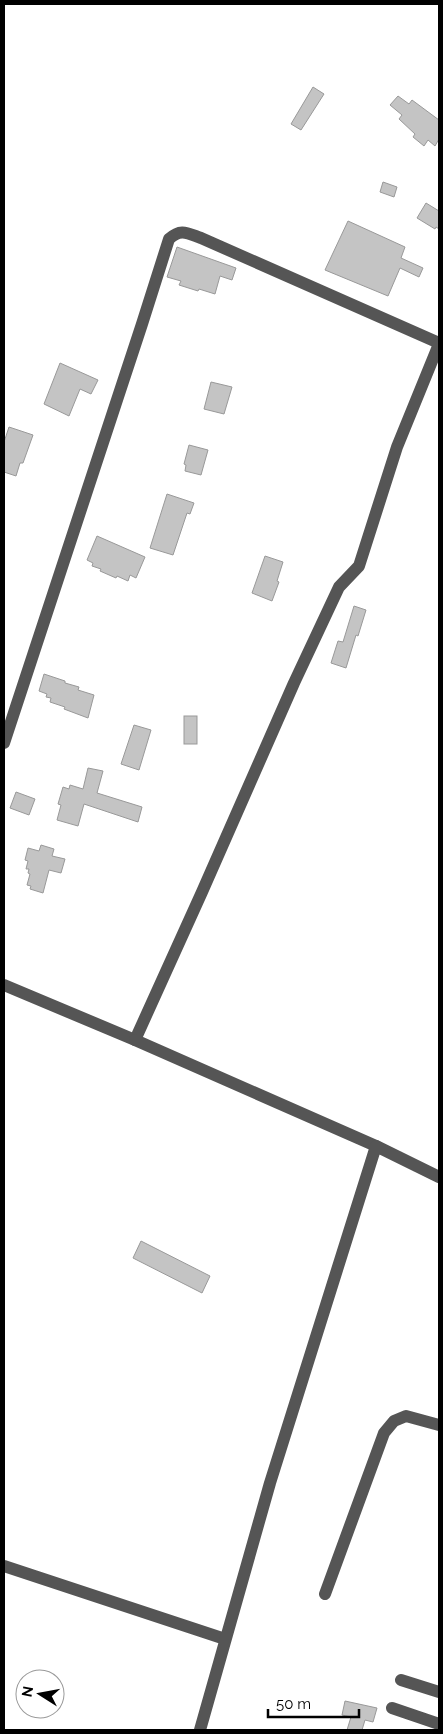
<svg xmlns="http://www.w3.org/2000/svg" width="443" height="1734" font-family="Raleway,sans-serif">
  <style>
    .building { fill: #c4c4c4; stroke: #999 }
    .lines { fill: none; stroke-linecap: round; stroke-linejoin: round }
    .minor { stroke: #555; stroke-width: 12 }
  </style>
  <rect width="100%" height="100%" fill="#fff"/>
  <g class="building">
    <path d="M313,87l11,7 -23,36 -10,-6z"/>
    <path d="M398,96l11,8 3,-4 27,20v19l-4,7 -7,-6 -4,6 -11,-9 2,-3 -16,-15 3,-4 -12,-10z"/>
    <path d="M383,182l14,5 -3,10 -14,-5z"/>
    <path d="M426,203l13,8v18l-3,-2 -1,2 -18,-11z"/>
    <path d="M348,221l57,26 -4,11 22,10 -4,9 -19,-9 -12,28 -63,-26z"/>
    <path d="M177,247l59,21 -4,12 -12,-4 -5,18 -16,-5 -1,2 -19,-6 2,-4 -14,-4z"/>
    <path d="M60,363l38,17 -7,14 -11,-5 -11,27 -25,-12z"/>
    <path d="M211,382l21,5 -8,27 -20,-5z"/>
    <path d="M9,427l24,8 -10,28h-3l-4,13 -12,-4v-30z"/>
    <path d="M189,445l19,5 -7,25 -16,-4 1,-6 -2,-1z"/>
    <path d="M167,494l27,9 -4,11 -3,-1 -14,42 -23,-7z"/>
    <path d="M97,536l48,21 -9,21 -6,-3 -2,6 -11,-5 -1,2 -16,-7 1,-2 -9,-3 1,-3 -6,-3z"/>
    <path d="M265,556l18,6 -6,19 2,1 -7,19 -20,-8z"/>
    <path d="M354,606l12,4 -8,26 -2,-1 -10,33 -15,-5 7,-22 5,1z"/>
    <path d="M44,674l21,7v2l14,4 -1,3 16,5 -6,23 -24,-9 1,-2 -15,-5 1,-4 -5,-1 1,-3 -8,-3z"/>
    <rect x="184" y="716" width="13" height="28"/>
    <path d="M134,725l17,5 -12,40 -18,-6z"/>
    <path d="M88,768l15,3 -6,22 45,14 -4,15 -54,-18 -6,22 -21,-6 4,-15 -3,-1 5,-17 6,2 1,-4 13,4z"/>
    <path d="M16,792l19,7 -6,16 -19,-7z"/>
    <path d="M41,845l13,4 -2,7 13,3 -4,14 -12,-3 -6,23 -13,-4 1,-3 -4,-1 3,-11 -2,-1 1,-4h-3l2,-8 -3,-1 3,-12 11,3z"/>
    <path d="M141,1241l69,35 -8,17 -69,-35z"/>
    <path d="M345,1701l32,7 -4,14 -8,-2 -3,10h-15l4,-13 -9,-2z"/>
  </g>
  <g class="lines">
    <g class="minor">
      <path d="M4,743l138,-419 27,-85c12,-11 18,-6 32,-1l238,105"/>
      <path d="M4,985l131,55 67,-148 92,-209 45,-96 20,-21 38,-119 42,-103"/>
      <path d="M135,1040l241,106"/>
      <path d="M4,1566l221,73"/>
      <path d="M325,1594l59,-161 10,-12 12,-5 33,9"/>
      <path d="M401,1680l38,12"/>
      <path d="M392,1708l47,16"/>
      <path d="M200,1730l70,-247 106,-337 63,31"/>
    </g>
  </g>
  <rect width="443" height="1734" fill="none" stroke="#000000" stroke-width="10"/>
  <g transform="translate(40 1694) rotate(281)"><circle r="24" fill="#ffffff" stroke="#999999"/>
  <path d="M0-4L9 19L0 12L-9 19Z" fill="#000000"/>
  <text y="-8" font-size="14" font-weight="bold" text-anchor="middle" fill="#000000">N</text>
  </g>
  <path d="M268 1709v8h91v-8" fill="none" stroke="#000000" stroke-width="2.5"/>
  <text x="276" y="1709" font-size="15" fill="#000000" stroke="#ffffff" stroke-width="4" paint-order="stroke">50 m</text>
</svg>
